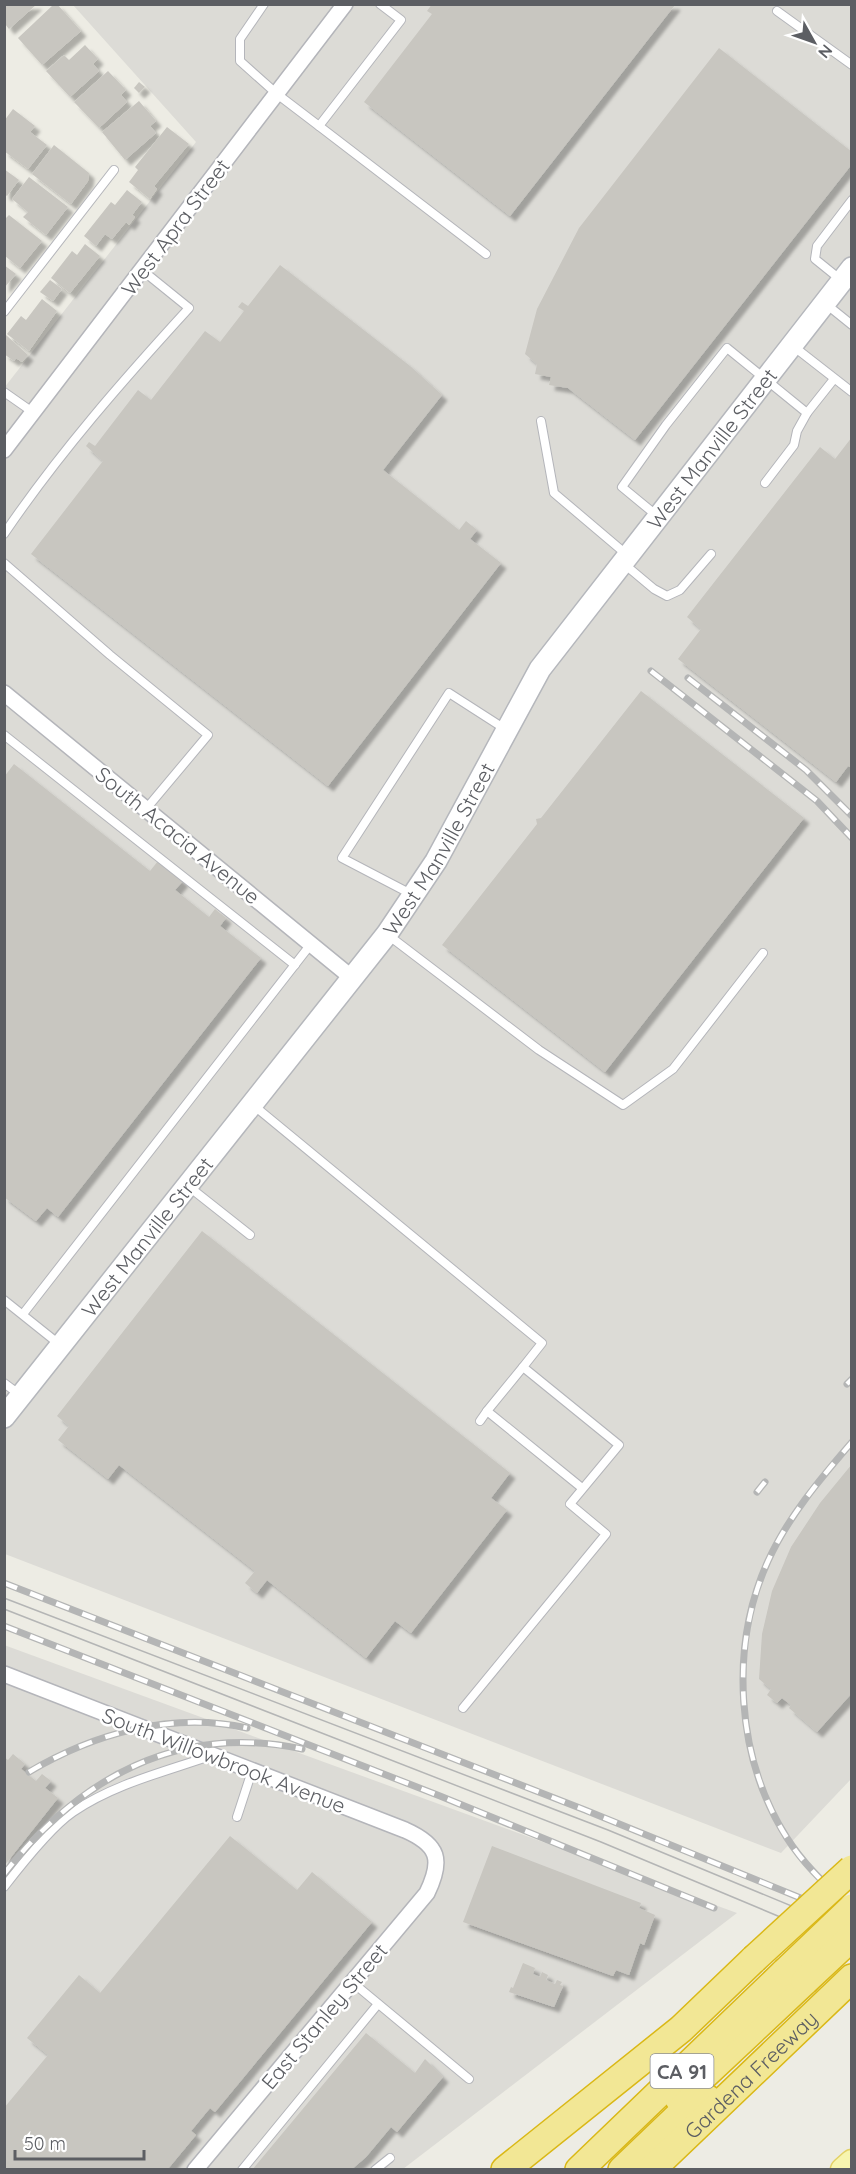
<svg xmlns="http://www.w3.org/2000/svg" width="856" height="2174" font-family="Quicksand,sans-serif">
  <style>
    .industrial { fill: #dcdbd6 }
    .building { fill: #c8c6c0; filter: url(#shadow) }
    .lines { fill: none; stroke-linecap: round; stroke-linejoin: round }
    .lane-casing { stroke: #b4b5ba; stroke-width: 10 }
    .street-casing { stroke: #b4b5ba; stroke-width: 18 }
    .secondary-casing { stroke: #b5b7bc; stroke-width: 24 }
    .primary-casing { stroke: #e3d166; stroke-width: 27 }
    .highway-casing { stroke: #dab816; stroke-width: 30 }
    .lane { stroke: #fff; stroke-width: 8 }
    .street { stroke: #fff; stroke-width: 15 }
    .secondary { stroke: #fff; stroke-width: 21 }
    .primary { stroke: #f7f5af; stroke-width: 24 }
    .highway { stroke: #f2e795; stroke-width: 27 }
    .tram { stroke: #b4b5b5; stroke-width: 1.5 }
    .rail-casing { stroke: #b4b5b5; stroke-width: 7 }
    .rail { stroke: #fff; stroke-width: 4.5; stroke-dasharray: 14; stroke-linecap: butt }
    .highway-bridge-casing { stroke: #dab816; stroke-width: 30; stroke-linecap: butt }
    .highway-bridge { stroke: #f2e795; stroke-width: 27 }
    .labels { text-anchor: middle; dominant-baseline: central; stroke-width: 5; stroke-linejoin: round; paint-order: stroke }
    .shield { fill: #fff; stroke: #8d8e92; stroke-width: 1.5 }
    .shield-label { font-size: 20px; font-weight: bold; fill: #5c5e63 }
    .street-label { font-size: 21px; fill: #5c5e63; stroke: #fff }
  </style>
  <defs>
    <filter id="shadow"><feDropShadow dx="5.5" dy="5.5" stdDeviation="1.5" flood-color="#0004"/></filter>
  </defs>
  <rect width="100%" height="100%" fill="#edece4"/>
  <g class="industrial">
    <path d="M73,5h778l1,1773 -71,75 -776,-299 -1,-1166 192,-246z"/>
    <path d="M4,1645l733,268 -334,256h-398z"/>
  </g>
  <g class="building">
    <path d="M5,4h32l-28,25 -4,-5z"/>
    <path d="M57,4l24,27 -39,34 -24,-27 35,-33z"/>
    <path d="M432,4h242l1,1 -165,211 -146,-114 68,-88 -5,-3z"/>
    <path d="M85,45l13,14 -5,5 6,7 -29,26 -24,-26 18,-16 5,5z"/>
    <path d="M719,48l133,104v12l-217,276 -67,-52 -19,-3 2,-8 -16,-3 2,-10 -12,-10 12,-45 42,-81z"/>
    <path d="M108,71l18,19 -5,5 6,7 -28,26 -25,-26z"/>
    <path d="M139,82l6,5 -6,6 -5,-5z"/>
    <path d="M139,101l17,20 -6,5 6,7 -31,27 -23,-28z"/>
    <path d="M13,109l22,17 -5,6 17,13 -19,24 -24,-18v-30z"/>
    <path d="M167,127l22,17 -35,42 3,3 -7,10 -21,-17 9,-12 -3,-3z"/>
    <path d="M54,145l35,28 -1,8 -17,23 -39,-30z"/>
    <path d="M4,169l15,11 -12,16 -3,-2z"/>
    <path d="M29,177l39,30 -22,28 -23,-18 5,-5 -16,-13z"/>
    <path d="M127,190l15,12 -10,13 3,2 -6,8 -3,-3 -14,17 -7,-5 -9,12 -12,-10 27,-34 4,3z"/>
    <path d="M9,215l33,26 -22,27 -15,-12 -1,-36z"/>
    <path d="M85,244l15,12 -30,37 -19,-15 21,-27 5,4z"/>
    <path d="M4,265l12,9 -12,14z"/>
    <path d="M280,265l130,101 32,29 -59,75 76,60 7,-9 11,9 -7,9 31,24 -173,223 -297,-232 72,-93 -17,-15 3,-4 6,4 43,-56 13,10 54,-69 15,11 24,-31 -6,-4 4,-5 6,4z"/>
    <path d="M50,280l12,9 -9,12 -13,-9z"/>
    <path d="M42,299l15,12 -28,40 -22,-17 14,-18 5,4z"/>
    <path d="M6,335l22,20 -6,7 -6,-4 -2,3 -10,-7z"/>
    <path d="M852,437v331l-4,-2 -12,16 -158,-123 23,-30 -14,-12 133,-170 15,12z"/>
    <path d="M641,691l163,127 -199,254 -163,-127 95,-121 -1,-5 5,-1z"/>
    <path d="M14,764l136,107 8,-10 25,20 -8,9 34,27 6,-8 11,9 -6,8 41,32 -203,259 -11,-9 -11,13 -32,-24v-420z"/>
    <path d="M202,1231l308,242 -19,25 16,12 -96,123 -16,-12 -29,37 -99,-78 -10,13 -12,-10 10,-12 -136,-106 -11,14 -50,-39 11,-14 -12,-10z"/>
    <path d="M852,1464v229l-35,39 -28,-24 2,-3 -9,-7 -5,5 -10,-8 4,-6 -12,-10 3,-45 10,-43 19,-44 29,-44z"/>
    <path d="M13,1754l12,10 -4,5 15,12 6,-7 9,7 -6,7 13,10 -54,68v-109l4,3z"/>
    <path d="M230,1836l67,54 15,-18 60,50 -157,190 -5,-4 -19,23 5,4 -29,35h-163v-62l44,-53 -21,-17 52,-63 21,18z"/>
    <path d="M492,1846l149,57 -2,5 16,7 -11,30 -4,-2 -11,32 -13,-5 -3,6 -150,-54z"/>
    <path d="M523,1963l12,5 -2,6 7,3 2,-5 6,3 -2,5 9,4 2,-4 5,2 -2,3 3,1 -9,21 -45,-15 2,-5 2,1z"/>
    <path d="M366,2033l49,40 10,-14 18,18 -46,55 -6,-5 -25,30 -15,13h-99z"/>
  </g>
  <g class="lines">
    <g class="lane-casing">
      <g id="lane">
        <path d="M264,4l-24,35v22l37,33 42,32 82,-106 -21,-16"/>
        <path d="M777,11l75,54"/>
        <path d="M319,126l167,128"/>
        <path d="M841,280l-26,-21 2,-13 35,-46"/>
        <path d="M826,304l26,21"/>
        <path d="M4,312l110,-142"/>
        <path d="M793,346l59,46"/>
        <path d="M4,392l30,21"/>
        <path d="M541,421l13,72 72,61"/>
        <path d="M765,483l29,-38 3,-14 10,-18 27,-34"/>
        <path d="M656,515l-34,-28 44,-62 61,-77 80,65"/>
        <path d="M4,534c55,-81 120,-155 185,-226l-47,-38"/>
        <path d="M4,563l106,92 98,80 -62,74"/>
        <path d="M623,563l31,26 13,7 13,-6 31,-36"/>
        <path d="M4,735l291,230"/>
        <path d="M413,895l-71,-37 107,-165 56,36"/>
        <path d="M388,935l151,115 84,55 50,-36 90,-116"/>
        <path d="M252,1104l290,239 -19,24 96,78 -49,59 36,30 -143,174"/>
        <path d="M188,1186l62,49"/>
        <path d="M4,1300l55,44"/>
        <path d="M23,1314l288,-370"/>
        <path d="M523,1367l-36,44 95,77"/>
        <path d="M4,1383l16,12"/>
        <path d="M480,1421l7,-10"/>
        <path d="M237,1817l15,-46"/>
        <path d="M4,1887c17,-22 47,-60 69,-75 41,-28 91,-40 137,-56"/>
        <path d="M352,1982l117,97"/>
        <path d="M242,2170l136,-166"/>
        <path d="M375,2170l15,-12"/>
      </g>
    </g>
    <g class="street-casing">
      <g id="street">
        <path d="M4,450l341,-446"/>
        <path d="M4,693l347,284"/>
        <path d="M4,1674l401,156c34,15 38,30 22,63l-232,277"/>
      </g>
    </g>
    <g class="secondary-casing">
      <g id="secondary">
        <path id="s1" d="M4,1417l383,-483 49,-73 104,-192 312,-401"/>
      </g>
    </g>
    <g class="primary-casing">
      <path id="primary" d="M843,2170l9,-8"/>
    </g>
    <g class="highway-casing">
      <g id="highway">
        <path d="M679,2099l126,-118"/>
        <path d="M505,2170l176,-141 73,-70"/>
        <path d="M579,2170l206,-198"/>
        <path d="M622,2170l69,-66 17,-5"/>
        <path id="s2" d="M651,2170l201,-192"/>
      </g>
    </g>
    <use href="#lane" class="lane"/>
    <use href="#street" class="street"/>
    <use href="#secondary" class="secondary"/>
    <use href="#primary" class="primary"/>
    <use href="#highway" class="highway"/>
    <g class="tram">
      <path d="M4,1598l604,232 244,101"/>
      <path d="M4,1609l597,233 251,105"/>
    </g>
    <g class="rail-casing">
      <g id="rail">
        <path d="M651,671l166,130 35,37"/>
        <path d="M688,678l118,92 46,46"/>
        <path d="M847,1384l5,-5"/>
        <path d="M852,1442c-32,37 -64,75 -84,119 -39,86 -32,197 19,277 17,27 40,49 65,70"/>
        <path d="M757,1492l8,-10"/>
        <path d="M4,1583l581,227 267,109"/>
        <path d="M4,1626l436,170 274,112"/>
        <path d="M29,1772c64,-38 142,-61 218,-44"/>
        <path d="M4,1874c75,-96 174,-151 298,-125"/>
      </g>
    </g>
    <use href="#rail" class="rail"/>
    <g class="highway-bridge-casing">
      <g id="highway-bridge">
        <path d="M754,1959l98,-90"/>
        <path d="M785,1972l67,-64"/>
        <path d="M805,1981l47,-44"/>
      </g>
    </g>
    <use href="#highway-bridge" class="highway-bridge"/>
  </g>
  <g class="labels">
    <rect class="shield" x="650.5" y="2054" width="63" height="34" rx="4.5"/>
    <g class="shield-label">
      <text x="682" y="2071">CA 91</text>
    </g>
    <g class="street-label">
      <text transform="translate(175 227) rotate(-53)">West Apra Street</text>
      <text stroke="none"><textPath href="#s1" startOffset="1202">West Manville Street</textPath></text>
      <text transform="translate(178 835) rotate(39)">South Acacia Avenue</text>
      <text stroke="none"><textPath href="#s1" startOffset="716">West Manville Street</textPath></text>
      <text stroke="none"><textPath href="#s1" startOffset="230">West Manville Street</textPath></text>
      <text transform="translate(224 1760) rotate(21)">South Willowbrook Avenue</text>
      <text transform="translate(324 2016) rotate(-50)">East Stanley Street</text>
      <text stroke="none"><textPath href="#s2" startOffset="138">Gardena Freeway</textPath></text>
    </g>
  </g>
  <rect width="856" height="2174" fill="none" stroke="#5c5e63" stroke-width="12"/>
  <g transform="translate(814 42) rotate(130)" stroke="#ffffff" stroke-width="4.5" paint-order="stroke">
  <path d="M0-4.5L10 22L0 15L-10 22Z" fill="#5c5e63"/>
  <text y="-9" font-size="16" font-weight="bold" text-anchor="middle" fill="#5c5e63">N</text>
  </g>
  <path d="M15 2150v9h129v-9" fill="none" stroke="#5c5e63" stroke-width="3"/>
  <text x="24" y="2150" font-size="18" fill="#5c5e63" stroke="#ffffff" stroke-width="4.5" paint-order="stroke">50 m</text>
</svg>
